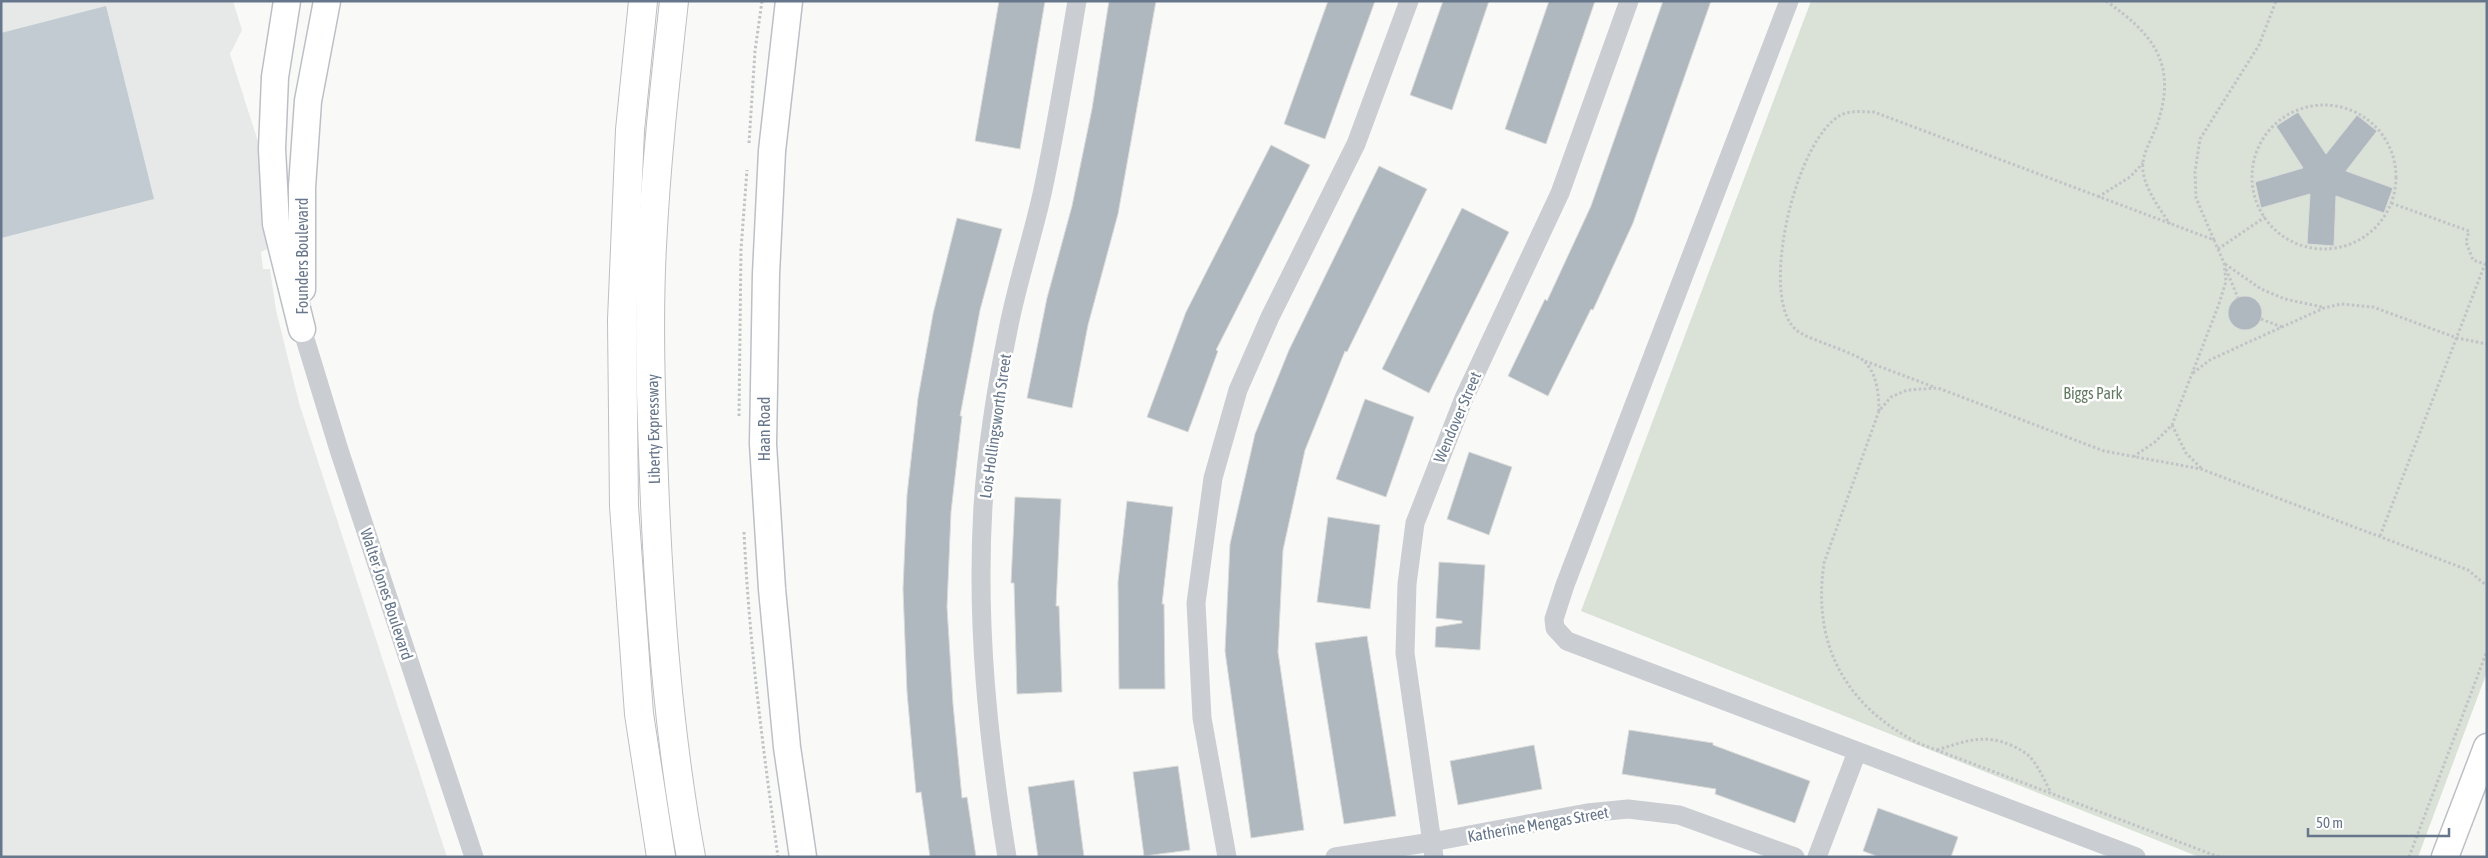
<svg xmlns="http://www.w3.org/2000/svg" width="2488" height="858" font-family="'Asap Condensed',sans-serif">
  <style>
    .built { fill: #e7e9e8 }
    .green { fill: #dae2d8 }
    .water { fill: #c1cbd1 }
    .building { fill: #afb7bf; stroke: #dbdcd9 }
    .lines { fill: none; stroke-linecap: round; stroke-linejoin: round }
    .secondary-casing { stroke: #bcc0c6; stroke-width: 29 }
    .highway-casing { stroke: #bcbfc3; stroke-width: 30 }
    .path { stroke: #c1c3c6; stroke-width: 3; stroke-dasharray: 2.5 2.5; stroke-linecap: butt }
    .street { stroke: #cacdd1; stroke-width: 19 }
    .secondary { stroke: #fff; stroke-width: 26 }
    .highway { stroke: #fff; stroke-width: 28 }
    .labels { text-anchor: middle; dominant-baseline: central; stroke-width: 5; stroke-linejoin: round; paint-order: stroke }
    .street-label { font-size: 16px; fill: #66768b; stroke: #fff }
    .park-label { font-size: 16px; fill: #647b62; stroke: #fff }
  </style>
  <rect width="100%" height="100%" fill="#f9faf7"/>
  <path class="built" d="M1,1h232l9,29 -12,24 32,100 5,95 -6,3 2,17h7l6,41 23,93 148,454h-446z"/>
  <path class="green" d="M1811,1h676v671l-69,185h-219l-618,-246z"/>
  <path class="water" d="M106,6l48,193 -153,39v-205z"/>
  <g class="building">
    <path d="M999,1h46l-25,148 -45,-8z"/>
    <path d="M1109,1h47l-38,213 -30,111 -16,83 -45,-10 20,-100 25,-92 20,-97z"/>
    <path d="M1328,1h47l-50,138 -41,-15z"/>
    <path d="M1443,1h46l-37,109 -42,-15z"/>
    <path d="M1549,1h46l-49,143 -41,-15z"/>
    <path d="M1663,1h48l-78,222 -40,87 -2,-1 -43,87 -40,-20 37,-77 2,2 44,-95z"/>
    <path d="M2298,112l28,42 31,-39 20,16 -31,40 47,17 -9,25 -48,-17 -2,50 -27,-2 3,-50 -49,14 -6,-26 48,-14 -27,-42z"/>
    <path d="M1271,145l39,20 -94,185 2,1 -30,81 -41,-15 39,-105z"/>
    <path d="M1379,166l48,23 -80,163 -2,-1 -40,99 -22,100 -5,102 26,178 -53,8 -26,-187 5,-107 25,-110 34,-84z"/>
    <path d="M1462,208l47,24 -80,161 -47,-24z"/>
    <path d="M957,218l45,11 -22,81 -20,106h2l-11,96 -4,95 6,97 9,94 5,-1 9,60h-46l-9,-65 -5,1 -9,-101 -4,-103 4,-94 11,-97 15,-84z"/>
    <circle cx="2245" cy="313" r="17"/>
    <path d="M1365,399l49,18 -28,80 -50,-18z"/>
    <path d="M1469,452l43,15 -23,68 -42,-16z"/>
    <path d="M1015,497l46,2 -5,107h3l3,86 -45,2 -3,-111h-3z"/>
    <path d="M1127,501l46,6 -11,97h2l1,85h-46l-1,-107z"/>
    <path d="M1328,517l52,8 -10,84 -53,-7z"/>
    <path d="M1439,562l46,3 -5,85 -45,-3 1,-20 26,-4v-2l-26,-3z"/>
    <path d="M1367,636l29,180 -52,8 -29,-181z"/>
    <path d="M1629,730l84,13v2l97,36 -15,42 -80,-29 1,-5 -94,-15z"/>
    <path d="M1534,745l8,44 -84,16 -8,-44z"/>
    <path d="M1178,766l12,84 -46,6 -11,-84z"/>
    <path d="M1074,780l10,77h-46l-10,-70z"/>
    <path d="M1878,808l80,29 -7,20h-72l-16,-6z"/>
  </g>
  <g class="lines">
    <g class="secondary-casing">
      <g id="secondary">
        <path d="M287,1l-12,76 -3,72 4,75 26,105"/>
        <path d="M789,1l-17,150 -6,123 -3,170 9,145 15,158 16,110"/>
        <path d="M302,289v-102l6,-86 19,-100"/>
        <path d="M2445,857l42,-110"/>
      </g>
    </g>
    <g class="highway-casing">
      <g id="highway">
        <path d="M643,1l-13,129 -8,190 2,186 15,208 22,143"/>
        <path d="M674,1c-9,82 -18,163 -22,245 -4,77 -1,156 2,233 5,126 14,253 37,378"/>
      </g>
    </g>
    <g class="path">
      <path d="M2106,1c47,33 71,62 52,121 -4,13 -13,26 -15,40 -3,20 16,46 27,62"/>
      <circle cx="2324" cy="177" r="72"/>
      <path d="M749,143l6,-92 7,-50"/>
      <path d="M2098,197l32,-20 13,-14"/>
      <path d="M2214,240l-18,-42 -1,-26 5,-33 59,-94 17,-44"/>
      <path d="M2218,249l47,-32"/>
      <path d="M2225,264l36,25 24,10 37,8"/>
      <path d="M2226,269l12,29"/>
      <path d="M2261,319l21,8"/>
      <path d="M1865,361l69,26"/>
      <path d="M2193,373l17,-13 30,-14 84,-38 17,-4 32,3 84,31 30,6"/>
      <path d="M1879,411c0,-16 -2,-38 -15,-50 -6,-6 -39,-17 -48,-21 -10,-4 -19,-7 -25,-16 -29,-40 6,-186 50,-209 10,-5 22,-3 33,-3l340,128 10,23 2,18 -7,23 -47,121 -17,17 -22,15"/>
      <path d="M739,416l2,-167 6,-79"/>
      <path d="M2172,425l14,28 15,15"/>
      <path d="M744,532c5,109 19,217 34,325"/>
      <path d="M2380,536l105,-272 -12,-4 -7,-18 3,-11 -78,-28"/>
      <path d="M1937,750c29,-9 47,-17 76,-4 8,4 16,8 21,16 7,10 12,21 17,31"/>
      <path d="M2219,857l-301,-114c-73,-38 -106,-98 -94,-180l55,-152 12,-14 16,-7 31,-2 166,63 97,18 267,101 19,16"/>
      <path d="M2409,857l78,-206"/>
    </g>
    <g class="street">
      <path d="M1789,1l-224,584 -11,34 1,9 12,13 569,216"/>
      <path d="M302,329l37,121 135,407"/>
      <path d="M1007,857c-19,-117 -31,-233 -24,-351 4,-60 14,-122 26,-181 9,-44 23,-87 33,-131 14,-64 24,-128 35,-193"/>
      <path d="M1227,857l-25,-139 -6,-115 17,-125 25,-88 32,-73 86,-173 53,-143"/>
      <path d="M1335,857l97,-15 155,-29 41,-4 51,6 116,42"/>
      <path d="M1434,857l-29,-204 2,-69 8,-61 49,-125 96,-205 69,-192"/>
      <path d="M1817,857l40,-105"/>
    </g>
    <use href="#secondary" class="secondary"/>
    <use href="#highway" class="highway"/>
  </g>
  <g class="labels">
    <g class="street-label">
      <text transform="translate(302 256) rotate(-90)">Founders Boulevard</text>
      <text transform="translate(1457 417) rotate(-67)">Wendover Street</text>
      <text transform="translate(995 426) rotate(-82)">Lois Hollingsworth Street</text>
      <text transform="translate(653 429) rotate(-91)">Liberty Expressway</text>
      <text transform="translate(764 429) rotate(-90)">Haan Road</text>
      <text transform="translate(387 594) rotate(72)">Walter Jones Boulevard</text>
      <text transform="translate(1538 824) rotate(-10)">Katherine Mengas Street</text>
    </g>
    <g class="park-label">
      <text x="2093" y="393">Biggs Park</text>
    </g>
  </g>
  <rect width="2488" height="858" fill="none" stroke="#66768b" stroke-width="5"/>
  <path d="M2308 828v8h141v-8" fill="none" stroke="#66768b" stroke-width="2.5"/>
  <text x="2316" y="828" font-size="15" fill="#66768b" stroke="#ffffff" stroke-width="4" paint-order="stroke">50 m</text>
</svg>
